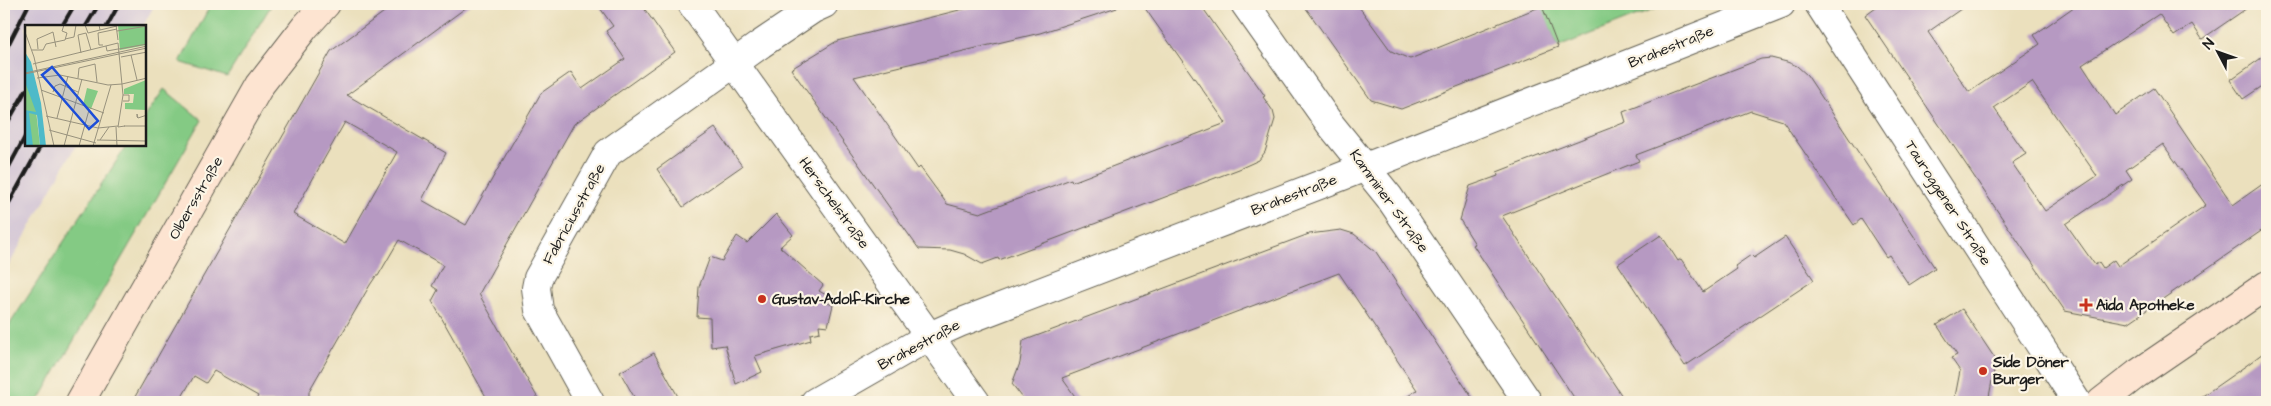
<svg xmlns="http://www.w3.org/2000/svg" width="2271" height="406" font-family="'Architects Daughter',sans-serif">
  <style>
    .industrial { fill: #ccbed3 }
    .green { fill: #84ca84; stroke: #507350 }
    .building { fill: #b699c2; fill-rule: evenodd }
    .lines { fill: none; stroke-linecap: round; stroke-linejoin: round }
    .street-casing { stroke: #646154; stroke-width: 30 }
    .secondary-casing { stroke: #646154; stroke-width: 30 }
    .street { stroke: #fff; stroke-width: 28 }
    .secondary { stroke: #fde4d1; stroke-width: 28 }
    .rail { stroke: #1c1c1c; stroke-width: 4 }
    .poi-dot { fill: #c8321e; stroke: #fcf5e5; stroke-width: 2 }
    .labels { text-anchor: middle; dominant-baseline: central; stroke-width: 4.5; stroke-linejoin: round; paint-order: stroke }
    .street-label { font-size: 15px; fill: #1c1c1c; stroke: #fcf5e5 }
    .poi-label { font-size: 15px; font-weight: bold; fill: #1c1c1c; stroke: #fcf5e5; text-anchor: start }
    .inset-road { fill: none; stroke: #98927d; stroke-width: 1 }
    .view { fill: #1d4ed8; fill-opacity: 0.15; stroke: #1d4ed8; stroke-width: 2.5 }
    .inset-edge { fill: none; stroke: #1c1c1c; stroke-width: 2.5 }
  </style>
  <rect width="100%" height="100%" fill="#fcf5e5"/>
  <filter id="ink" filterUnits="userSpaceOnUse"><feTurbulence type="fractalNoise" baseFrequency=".02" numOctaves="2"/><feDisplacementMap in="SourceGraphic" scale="10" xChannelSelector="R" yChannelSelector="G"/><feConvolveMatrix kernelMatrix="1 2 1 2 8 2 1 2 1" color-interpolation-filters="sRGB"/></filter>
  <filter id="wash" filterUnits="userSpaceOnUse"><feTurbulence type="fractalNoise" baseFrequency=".0096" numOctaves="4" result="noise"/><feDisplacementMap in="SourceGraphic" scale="20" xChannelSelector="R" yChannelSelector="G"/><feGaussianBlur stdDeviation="1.12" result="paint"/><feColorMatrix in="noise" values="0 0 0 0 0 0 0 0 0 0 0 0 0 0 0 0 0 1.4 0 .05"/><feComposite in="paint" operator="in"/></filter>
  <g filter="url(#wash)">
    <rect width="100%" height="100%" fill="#ebe0bd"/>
    <path class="industrial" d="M4,4h151l-12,22h-117v119h50l-72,129z"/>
    <g class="green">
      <path d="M211,4h61l-45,73 -47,-15z"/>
      <path d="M1540,4h128l-110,43z"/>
      <path d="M164,89l38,31 -164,282h-34v-69l123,-188h18v-28z"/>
    </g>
    <g id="blocks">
      <g class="building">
        <path d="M395,4h76l-124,91 99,58 -24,47 44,25 75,-132 30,-21 11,17 43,-30 -19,-28 7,-5 -16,-22h44l34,48 -101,72 -95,170 61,108h-51l-57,-101 6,-11 -6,-4 11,-21 -44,-25 -21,36h-2l-6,9 -61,106v11h-54l3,-6 -44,-25 -8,12 -12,-7 -15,26h-47l199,-351zM345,122l52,30 -52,92 -52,-30z"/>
        <path d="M983,4h133l1,4 -77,25 -186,44 64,92 2,-2 27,37 33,9 91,-34 1,3 154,-59 -84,-119h58l65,92 -2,1 10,14 2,8 -10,33 -6,8 -20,9 -240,91 -1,-2 -16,6 -18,-10 -14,-4 -31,-1 -128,-180 46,-28z"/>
        <path d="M1303,4h54l34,47 19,8 132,-53 16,41 -157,62 -30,-9z"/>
        <path d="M1880,4h88l-40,28 41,60 71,-48 -6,-9 44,-31h175l-51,35 -10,-15 -18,12 -15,-22 -77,51 33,50 39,-27 79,117 34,-24v46l-139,96 -63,-12 -200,-296zM2032,82l65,94 -52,35 -33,-48 14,-9 -32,-46zM2163,144l43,61 -88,61 -4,-6 -11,8 -4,-6 -4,3 -29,-41 66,-45 -6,-9z"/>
        <path d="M2267,54v29l-24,16 -13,-19z"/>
        <path d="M1771,58l16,4 10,4 10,9 128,193 -26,17 -20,-30 -3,2 -25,-38 -7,6 -71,-104 -32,-10 -115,44 3,6 -137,55 124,186h-49l-104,-157 2,-1 -15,-24 10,-34 28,-10 -1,-4 129,-50 -3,-10 138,-53z"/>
        <path d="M715,128l27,38 -59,41 -26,-38z"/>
        <path d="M776,214l17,21 -13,12 43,38 -4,6 9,5 -3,6 8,3 -5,21 -9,-1 1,7 -10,2 1,6 -56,16 7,16 -26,12 -11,-39 -14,2 -1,-29 -13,-1 2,-30 11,-30 12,4 15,-25 10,7z"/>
        <path d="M1341,230l13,4 22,18 99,150h-76l18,-12 -78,-117 -277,105 17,24h-53l-14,-18 8,-21 3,-22 286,-107z"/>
        <path d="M1661,235l17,26 3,-2 22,33 34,-23 -2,-3 16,-11 3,3 31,-21 29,43 -129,86 -67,-102z"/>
        <path d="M1962,309l34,51 -8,42h-34l6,-31 -9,-13 6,-3 -20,-30z"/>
        <path d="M2267,350v52h-73l53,-37z"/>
        <path d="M654,353l27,49h-44l-17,-30z"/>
      </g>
    </g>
  </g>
  <g filter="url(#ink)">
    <use href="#blocks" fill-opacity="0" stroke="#646154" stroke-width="1"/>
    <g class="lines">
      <g class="street-casing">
        <g id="street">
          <path d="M692,4l284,398"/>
          <path d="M1245,4l85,120 59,73 139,205"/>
          <path d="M1819,4l258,398"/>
          <path d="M590,402l-51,-92 -3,-22 2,-10 70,-125 153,-109 52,-35 11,-5"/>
          <path d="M815,402l115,-66 29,-13 376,-144 446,-175"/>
        </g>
      </g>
      <g class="secondary-casing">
        <g id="secondary">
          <path d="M80,402l180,-317 45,-58 21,-23"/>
          <path d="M2101,402l36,-28 130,-89"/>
        </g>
      </g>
      <use href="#street" class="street"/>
      <use href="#secondary" class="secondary"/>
      <g class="rail">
        <path d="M62,26l13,-22"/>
        <path d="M86,26l13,-22"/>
        <path d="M107,26l12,-22"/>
        <path d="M4,53l25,-49"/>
        <path d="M4,129l22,-39"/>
        <path d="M4,176l22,-41"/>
        <path d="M4,212l37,-67"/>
      </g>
    </g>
  </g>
  <g class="poi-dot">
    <circle cx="762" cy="299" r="5"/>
    <path d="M2083.5 297.5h5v5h5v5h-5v5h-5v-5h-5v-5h5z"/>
    <circle cx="1983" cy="371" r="5"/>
  </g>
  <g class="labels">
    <g class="street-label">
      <text transform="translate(1671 47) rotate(-22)">Brahestraße</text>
      <text transform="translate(1294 195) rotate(-21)">Brahestraße</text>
      <text transform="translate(196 198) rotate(-60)">Olbersstraße</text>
      <text transform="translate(1389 201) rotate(54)">Kamminer Straße</text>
      <text transform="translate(834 203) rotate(54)">Herschelstraße</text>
      <text transform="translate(1948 203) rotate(57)">Tauroggener Straße</text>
      <text transform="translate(574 214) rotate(-61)">Fabriciusstraße</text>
      <text transform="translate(919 345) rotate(-28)">Brahestraße</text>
    </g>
    <g class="poi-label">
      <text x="772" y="299">Gustav-Adolf-Kirche</text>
      <text x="2096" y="305">Aida Apotheke</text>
      <text x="1993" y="362">Side Döner<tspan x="1993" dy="17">Burger</tspan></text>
    </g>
  </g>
  <g transform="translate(25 25)">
    <rect width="121" height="121" fill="#ebe0bd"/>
    <path d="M93,0h28v20l-26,5zM121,55v30l-21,-1v-6h8l1,-9h-10v-5zM0,56l10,21 5,44h-15zM62,63l11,3 -7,18 -8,-4z" fill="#84ca84"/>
    <path d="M0,27l6,10 10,41 5,43h-6l-3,-31 -8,-2 4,33h-8v-36l11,2 -11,-30z" fill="#4ebac9"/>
    <path class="inset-road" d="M60,0l3,8 12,-3 -1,-5M91,0l2,15M75,5l17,-4M92,6l30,-5M0,7l9,25 20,89M40,14l9,-2 2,-12M78,20h-4l-1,-12 19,-4M81,21l1,5 11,-2M13,24l-1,-10 16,-7 3,15M94,24l28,-5M7,25h11l3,-6 19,-4 2,-7 -5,-2 2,-6M56,28l-3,-18 8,-2 5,17M106,30l6,25M96,32l26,-5M8,39l85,-21 5,52 -5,32 7,-1M0,48l122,-27M0,49l122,-26M12,53l23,-3 48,10 14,-1M53,53l1,-10 16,-4 2,18M97,59l25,-6M16,65l63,23M28,67l2,-6 5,-2 18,8M98,76h6v-6h-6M21,91l52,12 20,-2M32,93l11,-42M113,93l-1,-4v3l1,1 9,-3M99,101h23M91,102l1,19M24,105l47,13M72,115l50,1M75,115l9,-13M39,121l18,-67M54,121l10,-36M68,121l18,-61"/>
    <path class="view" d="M27,42l46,54 -9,8 -47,-54z"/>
    <rect width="121" height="121" class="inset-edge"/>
  </g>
  <rect width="2271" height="406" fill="none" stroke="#fcf5e5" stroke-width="20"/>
  <g transform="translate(2218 52) rotate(311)" stroke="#fcf5e5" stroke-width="4" paint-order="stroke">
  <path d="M0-4L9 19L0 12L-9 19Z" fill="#1c1c1c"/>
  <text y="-8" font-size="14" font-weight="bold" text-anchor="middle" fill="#1c1c1c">N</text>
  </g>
</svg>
